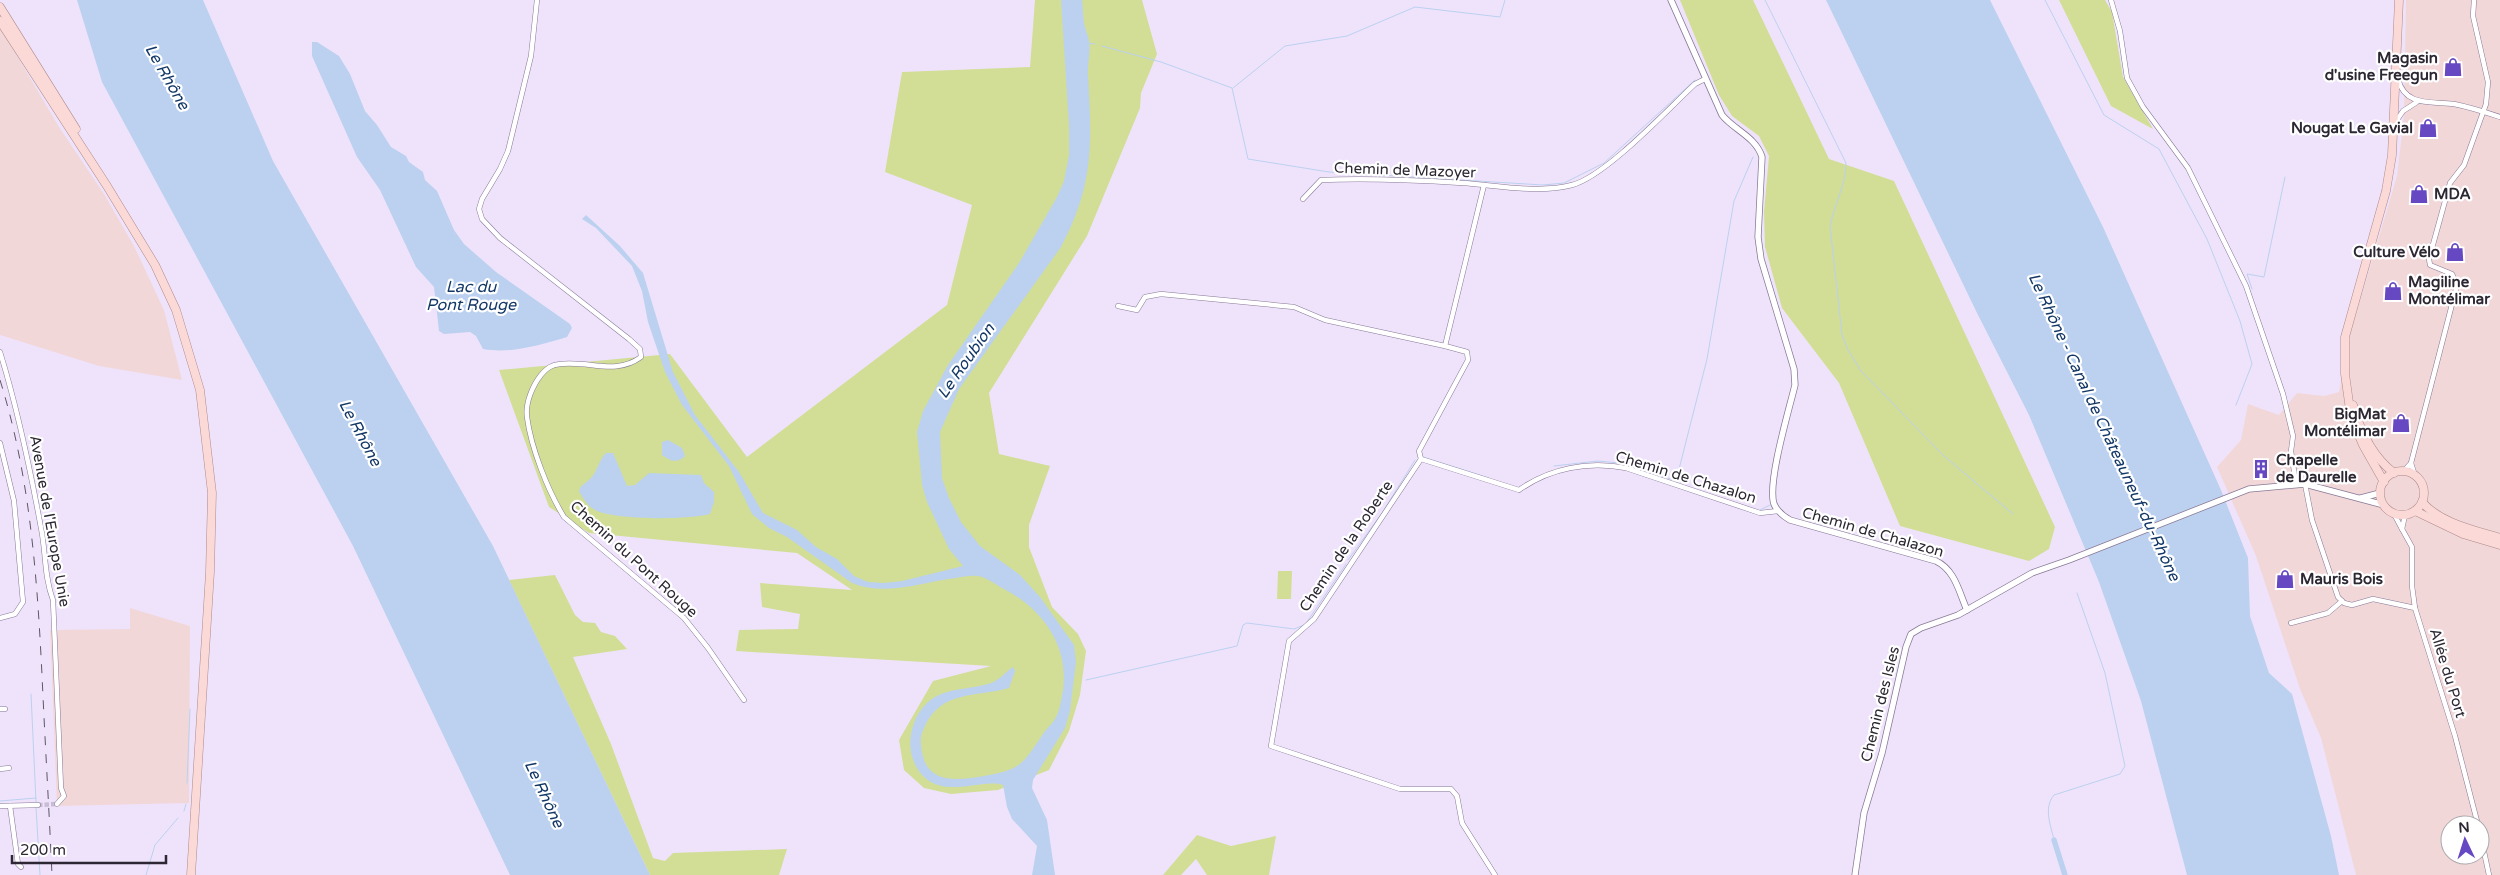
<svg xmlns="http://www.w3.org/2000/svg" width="2500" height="875" font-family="'Varela Round',sans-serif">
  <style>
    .industrial { fill: #f2d7d9; fill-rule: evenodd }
    .green { fill: #d2de95 }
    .water { fill: #bbd1ef }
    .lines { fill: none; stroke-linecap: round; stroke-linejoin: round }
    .stream { stroke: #bbd1ef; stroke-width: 1 }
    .canal { stroke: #bbd1ef; stroke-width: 5.5 }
    .minor-tunnel { stroke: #c8bdd4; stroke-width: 4.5; stroke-dasharray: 4.5 2; stroke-linecap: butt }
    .minor-casing { stroke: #877995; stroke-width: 5.5 }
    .tertiary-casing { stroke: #877995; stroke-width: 7 }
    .primary-casing { stroke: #af8a8c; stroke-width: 9 }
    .minor { stroke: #fff; stroke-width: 4.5 }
    .tertiary { stroke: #fff; stroke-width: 5.5 }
    .primary { stroke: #fad9d7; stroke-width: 8 }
    .rail { stroke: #5d5664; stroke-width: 1; stroke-dasharray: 9 9; stroke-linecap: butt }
    .labels { text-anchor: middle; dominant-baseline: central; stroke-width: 4.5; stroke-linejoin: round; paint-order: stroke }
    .poi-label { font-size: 15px; font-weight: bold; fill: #2c2732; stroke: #fff; text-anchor: end }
    .street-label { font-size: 15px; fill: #2c2732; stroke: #fff }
    .water-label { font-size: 16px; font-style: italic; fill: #133766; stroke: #fff }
  </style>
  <rect width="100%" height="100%" fill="#efe3fc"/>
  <g class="industrial">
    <path d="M2406,0h94v875h-144l-35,-137 -21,-49 -44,-133 -39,-89 24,-27 7,-36 31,11 18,-22 27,3 15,-4 12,-61 46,-155 7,-61zM2450,825h30v30h-30z"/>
    <path d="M0,27l59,100 45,67 30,52 30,64 18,70 -83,-14 -99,-31z"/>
    <path d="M130,608l60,18 -1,177 -132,3 -7,-176 80,-1z"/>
  </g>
  <g class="green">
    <path d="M1035,0h107l15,54 -16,39 -1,15 -53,128 -98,157 10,61 51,12 -21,59v22l23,60 26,27 8,17 -6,44 -11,36 -20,39 -51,20 -47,4 -27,-6 -20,-18 -5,-30 34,-59 58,-15 -255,-15 3,-21 59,-1 2,-15 -38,-7 -2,-24 92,7 -55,-37 -208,-20 -40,-26 -50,-137 171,-16 77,103 200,-152 25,-100 -87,-33 17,-100 128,-5z"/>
    <path d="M1680,0h73l76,159 65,22 161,346 -6,22 -20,12 -129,-35 -61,-143 -57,-75 -17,-61 -1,-35 5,-56 -10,-20 -27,-20 -13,-21z"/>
    <path d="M2059,0h46l7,12 11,65 30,52 -42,-23z"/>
    <path d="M1278,571h14l-1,28h-14z"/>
    <path d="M555,575l20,40 8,7 12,1 6,9 14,4 12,13 -54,8 38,87 42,114 12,3 8,-8 114,-4 -8,26h-129l-141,-295z"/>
    <path d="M1197,835l34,11 45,-10 -7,39h-62l-11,-16 -15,16h-18z"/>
  </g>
  <g class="water">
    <path d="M77,0h126l70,161 220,385 157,329h-140l-157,-329 -251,-464z"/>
    <path d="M1061,0h21c1,8 1,16 2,23 1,6 4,12 5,18 2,11 -2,24 -1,35 4,67 6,109 -27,171l-102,142 -19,43 2,46 7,20 12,24 19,24 40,29 20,22 34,48 2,17 -6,49 -5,17 -32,52 -1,8 15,32 8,55h-23l5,-29 -25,-27 -5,-12 -4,-22c-18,-6 -44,8 -68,-1 -14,-6 -21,-18 -24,-32 -2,-11 0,-23 5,-34 17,-32 42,-26 72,-34 11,-3 16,-11 25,-17l2,4 -6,17c-31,9 -68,2 -84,38 -3,6 -5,11 -4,18 2,36 26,38 57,33 43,-7 43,-10 67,-46 3,-4 7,-7 10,-12 5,-8 6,-19 8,-29 6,-45 -21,-82 -61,-102 -7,-4 -16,-11 -24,-12 -7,-1 -16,1 -22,2 -35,4 -70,19 -104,5l-65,-46 -18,-9 -17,-14 -23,-48 -47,-61 -17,-33 -17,-50 -6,-31 -10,-25 -36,-38 -14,-9 4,-4 34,31 23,27 30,99 22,43 44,57 24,41 34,17 19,17 21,12 17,17 14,6 16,1 18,-2 61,-15 -14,-17 -22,-47 -5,-17 -5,-53 6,-21 25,-46 71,-102 38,-66 7,-16 5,-26v-29z"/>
    <path d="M1826,0h164l113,227 118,263 27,68 2,58 19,57 23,21 39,142 8,39h-152l-46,-174 -42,-119 -70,-167 -52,-102z"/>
    <path d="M312,42h5l22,14 11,18 15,37 12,14 14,22 15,9 3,6 14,10 2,8 12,11 17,39 10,14 32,28 74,52 2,4 -5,9c-27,8 -56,17 -84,12l-7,-13 -6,-4 -26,2 -5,-3 -5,-44 -18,-20 -36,-77 -23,-33 -45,-101z"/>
    <path d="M668,440l14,8 3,8c-8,8 -15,5 -23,-1v-13z"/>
    <path d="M606,453h7l14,33 8,-1 14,-12 52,2 3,8 10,9v10l-4,12c-23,6 -91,6 -113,-3 -9,-4 -13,-11 -18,-20 2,-7 6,-7 11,-12 8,-8 8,-18 16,-26z"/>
  </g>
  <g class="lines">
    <g class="stream">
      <path d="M1765,0l81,163c0,22 -12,42 -16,63l12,109 6,15 13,21 83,85 69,58"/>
      <path d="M2045,0l59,115 55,34 48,90 33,82 12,43 -16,41"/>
      <path d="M1088,43l7,1"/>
      <path d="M1102,46l59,16 71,26 16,71 81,13 214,13 21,-2 40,-20 91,-83"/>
      <path d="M1233,88l52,-42 62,-10 68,-29 85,10 5,-17"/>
      <path d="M2252,289l-5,-15 17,3 21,-100"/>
      <path d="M1423,457l66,21"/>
      <path d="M1554,466l44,-5 31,3 47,17 31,-122 27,-158 19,-44"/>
      <path d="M1675,482l10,4"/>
      <path d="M1758,511l12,-6"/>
      <path d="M1348,560l34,-47 33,-53"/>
      <path d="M1307,622l39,-58"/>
      <path d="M1086,680l151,-34 6,-21 4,-2 47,6 10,-4"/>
      <path d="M31,694l5,108"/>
      <path d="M187,783l3,-74"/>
      <path d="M0,801l36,-3"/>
      <path d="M36,807l4,68"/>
      <path d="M184,811l2,-7"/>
      <path d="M2054,840c-3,-14 -11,-32 0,-45l66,-21 5,-8 -20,-93 -28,-80"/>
      <path d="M146,875l9,-30 23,-27"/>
    </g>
    <path class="canal" d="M2054,840l11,35"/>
    <path class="minor-tunnel" d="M38,805l19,-1"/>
    <g class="minor-casing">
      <g id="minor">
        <path d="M537,0l-6,56 -23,95 -8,18 -18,30 -3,10 3,10 18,19 129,101 11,10 1,8c-26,19 -52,3 -81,7 -9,1 -13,4 -19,11 -8,10 -16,28 -14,42 4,31 21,74 37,100l120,101 24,30 36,52"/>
        <path d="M2111,0l9,31 7,47 16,29 45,61 58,118 37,108 10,42 -2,15 5,33"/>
        <path d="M2398,79c7,28 33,22 56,25 15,3 31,8 46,13"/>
        <path d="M2395,123l8,-12 14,-9"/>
        <path d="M1484,185l-39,161 22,6 1,8 -49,91 2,8 98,31c31,-22 69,-29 107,-22l134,45 18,-2"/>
        <path d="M1303,199l18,-19c47,-2 94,0 141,3 35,2 75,11 110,2 34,-9 95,-75 123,-101l10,-5"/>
        <path d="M1118,306l19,4 8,-13 16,-3 133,13 31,13 120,26"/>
        <path d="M0,352c18,58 30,116 41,176 5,24 3,49 12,72l8,188 3,8 -7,8"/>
        <path d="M0,443l14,58 9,101 -8,12 -15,4"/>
        <path d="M1421,459l-107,160 -25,22 -18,105 129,43h51l6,7 5,27 33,52"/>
        <path d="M2411,463l4,13"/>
        <path d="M2403,472l8,-9 46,-178 -5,-11 -22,-9 -1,-6 21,-76 14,-18 22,-61 2,-22 -15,-66 1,-16"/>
        <path d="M2305,484l7,36 26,77 6,6 8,2 21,-6 42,9"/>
        <path d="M2394,514l8,15 3,-14"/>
        <path d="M2402,529l10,18v39l3,22 40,128 23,89"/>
        <path d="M2291,623l37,-10 14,-12"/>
        <path d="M0,709h5"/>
        <path d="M0,769l9,-1"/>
        <path d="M0,806l38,-1"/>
        <path d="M10,806l8,58 3,3"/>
        <path d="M2480,833l9,42"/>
      </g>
    </g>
    <g class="tertiary-casing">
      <g id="tertiary">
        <path d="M1671,0l51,115c12,15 34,22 40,42l-4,80 3,22 33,110 1,16c-6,25 -28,98 -21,119 3,7 9,12 16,16l146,41c19,9 23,31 31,49"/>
        <path d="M2361,498l19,-5"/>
        <path d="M1855,875l9,-62 18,-60 24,-106 5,-13 10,-6 37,-13 74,-42 37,-13 180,-71 56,-5 79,21"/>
      </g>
    </g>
    <g class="primary-casing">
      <g id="primary">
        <path d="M0,7l76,122"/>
        <path d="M0,21l107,165 48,79 21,45 24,80 12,103 -2,79 -19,303"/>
        <path d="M2353,405c7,25 20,52 41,68"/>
        <circle cx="2402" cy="493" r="22"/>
        <path d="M2384,482l-21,-37 -12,-28 -6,-43v-37l41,-146 6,-36 7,-155"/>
        <path d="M2422,502c18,21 52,28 78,36"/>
        <path d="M2415,511l48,23 37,11"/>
      </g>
    </g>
    <use href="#minor" class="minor"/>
    <use href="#tertiary" class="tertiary"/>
    <use href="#primary" class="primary"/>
    <path class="rail" d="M0,380c30,96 37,195 42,295 3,67 7,133 10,200"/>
  </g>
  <defs>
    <g id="shop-bare" transform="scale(1.5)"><path d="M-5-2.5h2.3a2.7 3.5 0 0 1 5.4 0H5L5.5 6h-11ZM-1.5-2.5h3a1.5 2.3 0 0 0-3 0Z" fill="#6649c2" stroke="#fff" stroke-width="2.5" paint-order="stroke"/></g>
    <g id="building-bare" transform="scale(1.5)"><path d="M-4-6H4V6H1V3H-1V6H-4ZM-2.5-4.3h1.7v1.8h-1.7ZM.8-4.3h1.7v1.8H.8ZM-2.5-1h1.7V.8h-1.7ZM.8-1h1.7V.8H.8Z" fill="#6649c2" stroke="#fff" stroke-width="2.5" paint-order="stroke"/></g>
  </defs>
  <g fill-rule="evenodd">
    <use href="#shop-bare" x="2453" y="67"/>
    <use href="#shop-bare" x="2428" y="128"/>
    <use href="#shop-bare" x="2419" y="194"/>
    <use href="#shop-bare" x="2455" y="252"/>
    <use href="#shop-bare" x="2393" y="291"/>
    <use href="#shop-bare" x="2401" y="423"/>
    <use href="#building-bare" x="2261" y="469"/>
    <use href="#shop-bare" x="2285" y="579"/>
  </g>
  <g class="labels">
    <g class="poi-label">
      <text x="2438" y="58">Magasin<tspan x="2438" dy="17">d'usine Freegun</tspan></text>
      <text x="2413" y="128">Nougat Le Gavial</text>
      <text x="2434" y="194" text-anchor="start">MDA</text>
      <text x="2440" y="252">Culture Vélo</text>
      <text x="2408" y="282" text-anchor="start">Magiline<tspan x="2408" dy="17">Montélimar</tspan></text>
      <text x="2386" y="414">BigMat<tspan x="2386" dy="17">Montélimar</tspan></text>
      <text x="2276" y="460" text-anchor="start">Chapelle<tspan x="2276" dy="17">de Daurelle</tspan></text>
      <text x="2300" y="579" text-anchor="start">Mauris Bois</text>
    </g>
    <g class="street-label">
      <text transform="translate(1405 170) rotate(2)">Chemin de Mazoyer</text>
      <text transform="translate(1686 477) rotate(17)">Chemin de Chazalon</text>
      <text transform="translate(50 521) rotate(80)">Avenue de l'Europe Unie</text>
      <text transform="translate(1873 532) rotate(16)">Chemin de Chalazon</text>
      <text transform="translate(1346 546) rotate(-56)">Chemin de la Roberte</text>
      <text transform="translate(634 559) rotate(42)">Chemin du Pont Rouge</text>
      <text transform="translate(2448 673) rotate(73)">Allée du Port</text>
      <text transform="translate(1880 704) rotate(-76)">Chemin des Isles</text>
    </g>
    <g class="water-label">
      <text transform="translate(167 77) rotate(60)">Le Rhône</text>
      <text x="471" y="287">Lac du<tspan x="471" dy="18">Pont Rouge</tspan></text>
      <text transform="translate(966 361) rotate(-55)">Le Roubion</text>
      <text transform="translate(2104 427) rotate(65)">Le Rhône - Canal de Châteauneuf-du-Rhône</text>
      <text transform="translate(360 433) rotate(62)">Le Rhône</text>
      <text transform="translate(544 794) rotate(65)">Le Rhône</text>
    </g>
  </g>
  <g transform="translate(2465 840) rotate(356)"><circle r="24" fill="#ffffff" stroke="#aba9ad"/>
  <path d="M0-4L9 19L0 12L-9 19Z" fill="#6649c2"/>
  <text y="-8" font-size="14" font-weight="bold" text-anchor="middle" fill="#2c2732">N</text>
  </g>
  <path d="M12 855v8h154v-8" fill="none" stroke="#2c2732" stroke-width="2.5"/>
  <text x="20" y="855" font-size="15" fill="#2c2732" stroke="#ffffff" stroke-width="4" paint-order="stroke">200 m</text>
</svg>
